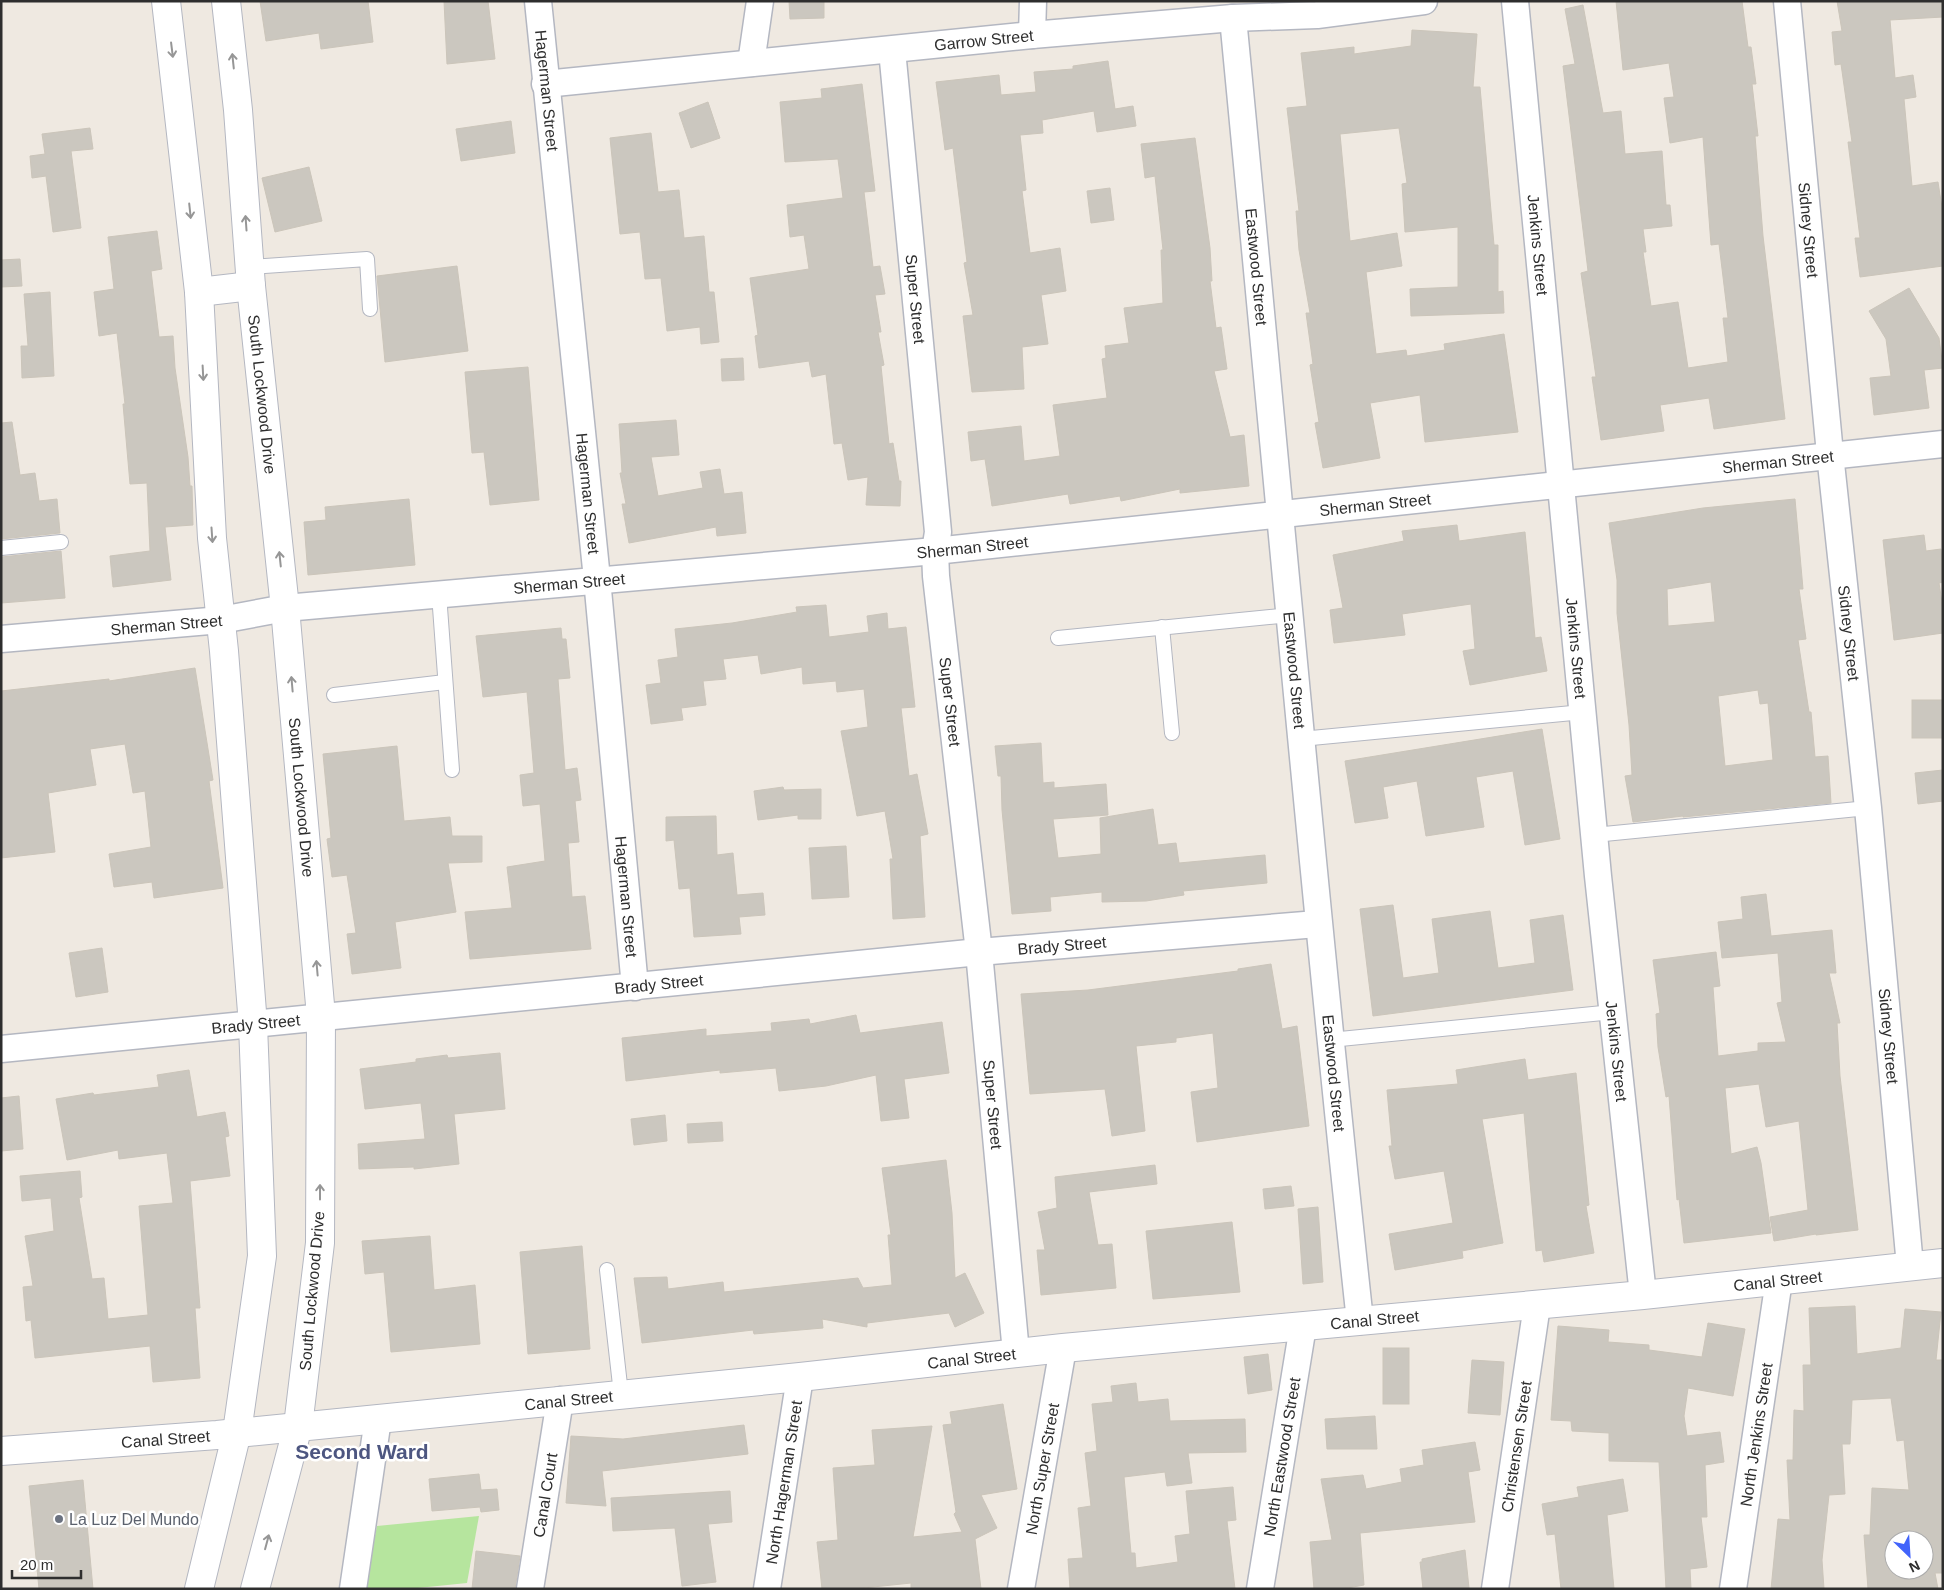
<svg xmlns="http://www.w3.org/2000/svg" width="1944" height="1590" font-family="Arial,sans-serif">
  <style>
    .green { fill: #b6e59e }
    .building { fill: #cbc7bf; stroke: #cbc5ba; fill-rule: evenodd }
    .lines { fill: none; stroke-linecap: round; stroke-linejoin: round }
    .lane-casing { stroke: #b4b7c1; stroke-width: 16 }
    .street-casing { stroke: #b4b7c1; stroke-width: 29 }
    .secondary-casing { stroke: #b4b7c1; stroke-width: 30 }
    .lane { stroke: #fff; stroke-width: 14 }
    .street { stroke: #fff; stroke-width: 26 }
    .secondary { stroke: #fff; stroke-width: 28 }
    .oneway { stroke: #969696 }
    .worship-dot { fill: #6b7280; stroke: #fff; stroke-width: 2 }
    .labels { text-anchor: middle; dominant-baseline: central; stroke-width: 5; stroke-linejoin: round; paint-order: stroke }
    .street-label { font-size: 16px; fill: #2e2e2e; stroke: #fff }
    .worship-label { font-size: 16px; fill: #5b616d; stroke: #fff; text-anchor: start }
    .district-label { font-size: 21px; font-weight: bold; fill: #4d5680; stroke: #fff }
  </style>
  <rect width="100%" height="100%" fill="#efe9e1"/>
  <path class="green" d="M479,1516l-12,67 -59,6h-44l13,-63z"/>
  <g class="building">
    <path d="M260,1h108l5,41 -52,7 -2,-16 -53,8z"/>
    <path d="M444,1h44l7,58 -48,5z"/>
    <path d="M789,1h35v17l-34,1z"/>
    <path d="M1616,1h126l6,46h3l5,37h-4l6,52h-3l8,100 22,183 -71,10 -5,-31 -49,7 4,26 -63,9 -9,-63h4l-15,-104 7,-2 -25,-205 12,-2 -10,-55 18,-4 20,108 18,-2 4,43 37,-3 4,54h4l2,21 -29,3 3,23h-3l8,54 27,-4 10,66 40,-6 -5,-44h5l-9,-74 -8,1 -8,-108 -33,6 -6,-45 10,-1 -5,-34 -46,7z"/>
    <path d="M1837,1h106v16l-53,3 5,58 18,-3 3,22 -12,2 8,87 26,-4 5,32v52l-83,11 -5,-39h5l-12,-96h4l-11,-78 -6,1 -3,-33 10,-1z"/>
    <path d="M1412,30l65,4 -4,53h7l14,158h4v47l5,-1 1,22 -93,3 -1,-27 48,-2v-60l-53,5 -3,-48 5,-1 -8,-55 -59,6 10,107 47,-8 5,33 -36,6 10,82 30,-4 1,6 38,-6 -1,-6 60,-10 14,98 -93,10 -5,-47 -50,8 10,55 -57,10 -8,-45 4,-1 -9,-57 3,-1 -7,-51h4l-11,-63 -3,-39h3l-12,-103 20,-2 -6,-53 53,-6v7l57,-8z"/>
    <path d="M1108,61l7,48 18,-3 3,20 -39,6 -3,-21 -52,9 1,13 -23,2 6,55 -4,1 8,62 30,-5 6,43 -25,4 7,49 -26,3 2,42 -52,3 -9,-76 10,-1 -9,-52 3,-1 -14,-114 -8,2 -9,-68 63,-7 2,20 35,-3 -2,-20 39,-3v-3z"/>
    <path d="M862,84l13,107 -11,1 9,75 7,-1 5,28 -10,1 6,37h-3l6,33 -3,1 8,78 4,-1 6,38h2l-1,25 -34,-1 2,-28 -20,3 -6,-37 -8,1 -8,-70 -14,3 -3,-16 -50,7 -4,-32 3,-1 -8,-57 59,-9 -5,-34 -14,2 -3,-32 56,-7 -5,-39 -53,3 -5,-60 42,-4 -1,-9z"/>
    <path d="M708,102l12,36 -29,10 -12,-35z"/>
    <path d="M511,121l4,32 -54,8 -5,-32z"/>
    <path d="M90,128l3,21 -22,2 10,77 -28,4 -7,-56 -14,2 -2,-22 15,-2 -3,-20z"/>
    <path d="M651,133l7,59 21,-2 5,48 20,-2 5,56h5l5,50 -18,2 -1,-17 -33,4 -6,-53 -16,1 -5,-47 -20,2 -10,-96z"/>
    <path d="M1195,138l15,110 2,33h-2l6,47 5,-1 6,42 -13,2 16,66 14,-2 5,51 -69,7v-4l-59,12 -1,-5 -50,8 -2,-10 -76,12 -7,-47 -14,2 -3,-29 53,-6 3,35 36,-5 -7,-51 54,-7 -5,-39 4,-1 -1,-12 24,-3 -5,-35 39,-5 -2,-53h2l-8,-74 -10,2 -4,-34z"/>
    <path d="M309,167l13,54 -47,11 -13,-54z"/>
    <path d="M1110,188l4,32 -23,3 -4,-32z"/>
    <path d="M157,231l5,38 -11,2 8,66 14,-1 2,32 13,89 2,29h2l1,39 -28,2 6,53 -58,7 -3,-31 40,-5 -3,-68 -17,1 -7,-80h2l-8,-71 -18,3 -5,-44 20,-3 -6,-52z"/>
    <path d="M20,259l2,27 -21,1v-27z"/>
    <path d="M457,266l11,85 -83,11 -8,-86z"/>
    <path d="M1909,288l30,50 4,30 -19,2 5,38 -55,7 -4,-37 21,-2 -5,-37 -17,-28z"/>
    <path d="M50,292l4,84 -32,2 -1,-32h7l-4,-52z"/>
    <path d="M743,358l1,22 -22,1 -1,-22z"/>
    <path d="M528,367l11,133 -49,5 -6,-53 -12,1 -7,-81z"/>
    <path d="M676,420l3,35 -28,2 7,39 45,-8 -3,-16 20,-3 4,25 18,-2 4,41 -29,3 -1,-9 -87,16 -7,-39h4l-6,-31h2l-3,-49z"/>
    <path d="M12,422l8,53 15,-2 4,28 18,-2 3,34 -59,6v-116z"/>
    <path d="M409,499l6,66 -107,10 -4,-53 22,-2 -1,-13z"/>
    <path d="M1795,499l8,90h-4l7,50 -8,1 11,72h2l4,45 13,-1 3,47 -148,14v-1l-50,6 -8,-46 7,-1 -3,-50 -12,-112v-33l-8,-57 94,-15zM1711,582l4,40 -47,4 -1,-37zM1758,690l2,14 8,-1 5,57 -48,6 -7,-70z"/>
    <path d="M1457,525l2,16 66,-9 10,106 6,-1 6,34 -77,14 -7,-34 12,-2 -4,-45 -69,10 3,21 -71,8 -4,-33 13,-2 -10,-53 71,-14 -2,-10z"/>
    <path d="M1924,535l2,16 15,-2 2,33 -4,1 4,26v24l-49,7 -11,-100z"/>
    <path d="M61,551l4,47 -64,5v-46z"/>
    <path d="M826,605l3,32 40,-5 -2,-16 20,-3 1,16 18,-2 9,80 -14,1 8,68 8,-2 11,60 -8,2 5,81 -32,2 -3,-60h3l-8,-48 -28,5 -16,-85 27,-4 -4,-38 -27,3 -1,-11 -33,3 -1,-17 -41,7 -3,-19 -35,4 3,20 -23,2 3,24 -25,3 2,12 -32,4 -5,-39 15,-2 -3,-23 20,-3 -3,-28 57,-6 65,-11 -1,-5z"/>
    <path d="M561,628l1,11h4l4,39 -12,1 7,91 12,-2 4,32 -6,1 4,41 -11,1 4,54 13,-1 6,53 -121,10 -5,-47 47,-4 -5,-41 38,-6 -5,-57 -17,2 -3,-31 14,-2 -7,-81 -44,5 -7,-61z"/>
    <path d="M195,668l18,112 -4,1 14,107 -69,10 -2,-16 -38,5 -5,-33 42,-7 -6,-56 -12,2 -8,-49 -35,5 6,36 -48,8 7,59 -54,6v-167l108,-12v2z"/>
    <rect x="1912" y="700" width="31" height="38"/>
    <path d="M1542,729l18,110 -35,6 -12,-74 -37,6 8,50 -58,9 -9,-55 -34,6 5,31 -33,5 -10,-62z"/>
    <path d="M1041,743l2,40 11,-1v6l52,-4 2,31 -55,4 5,39 43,-4 -1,-36 53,-9 5,36 18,-2 3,20 86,-8 2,28 -84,8 1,4 -38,6 -44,1v-10l-52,5 1,14 -39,3 -10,-104 -1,-34h-3l-3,-30z"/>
    <path d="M397,746l7,75 46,-4 2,19h30v26l-34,1 8,49 -61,10 6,46 -49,6 -5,-40 9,-1 -9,-58 -15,2 -5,-38 4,-1 -8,-84z"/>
    <path d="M1943,770v31l-25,3 -3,-31z"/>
    <path d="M783,787l1,3 37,-1v30h-23v-4l-40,5 -4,-29z"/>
    <path d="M716,816l1,39 16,-2 4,42 26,-2 2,22 -26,2 2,17 -47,3 -4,-49 -11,1 -5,-49 -8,1v-24z"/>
    <path d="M846,846l3,51 -37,2 -3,-51z"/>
    <path d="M1766,894l5,42 61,-6 4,43h-7l11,50h-3l3,53 18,154 -42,5v-1l-42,7 -4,-24 38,-7 -9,-89 -33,6 -7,-43 -34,4 6,66 26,-7 4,16 10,70 -87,10 -5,-44 -2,1 -8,-104 -3,1 -8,-50 -2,-33 4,-1 -7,-53 63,-8 4,34 -7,1 5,69 40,-5v-8l28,-1 -9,-39 5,-1 -4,-49 -56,5 -4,-36 25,-3 -2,-22z"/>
    <path d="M1393,905l10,73 36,-5 -7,-54 58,-8 8,57 37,-5 -5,-43 33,-5 10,75 -200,26 -13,-107z"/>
    <path d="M102,948l6,44 -32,5 -7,-44z"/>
    <path d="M1271,964l11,65 15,-3 12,100 -112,16 -6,-50 27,-4 -5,-55 -37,5v4l-40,4 9,85 -33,5 -7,-47 -75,5 -9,-100 67,-4 150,-19v-2z"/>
    <path d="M856,1015l4,18 82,-11 7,51 -45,6 5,39 -28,3 -5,-46 -50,11 -47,5 -3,-23 -56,5v-3l-94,11 -4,-43 84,-9v7l66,-5 -1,-8 38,-4 1,5z"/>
    <path d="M500,1053l5,56 -51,5 5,50 -45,5v-2l-55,2 -1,-25 67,-5 -4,-36 -56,6 -5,-40 56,-7v-3l31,-4 1,3z"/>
    <path d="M1525,1059l3,21 48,-7 13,132 -3,1 8,47 -50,9 -2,-12 -6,1 -12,-138 -42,6 21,124 -41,8 1,7 -68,12 -6,-36 64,-11 -9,-52 -49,8 -6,-33h3l-5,-56 71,-6 -2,-14z"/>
    <path d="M189,1070l8,47 28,-5 4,24 -4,1 5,39 -40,5 10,127h-5l5,70 -47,4 -3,-36 -115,12 -4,-38 -5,1 -3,-34 10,-1 -8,-50 29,-5 -3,-33 -29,3 -2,-25 60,-5 2,26 -3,1 13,81 12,-1 4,41 40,-4 -9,-109 34,-3 -6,-50 -48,6 -1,-9 -51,10 -11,-61 37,-6 1,2 65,-8 -2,-12z"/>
    <path d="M19,1096l4,53 -22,2v-53z"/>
    <path d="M665,1115l2,26 -33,4 -3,-26z"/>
    <path d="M722,1122l1,19 -35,2 -1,-19z"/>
    <path d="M946,1160l6,53 3,65 10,-5 19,40 -29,14 -6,-14 -82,10v4l-45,-8 1,9 -69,6 -1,-4 -111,13 -8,-65 33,-1 1,12 55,-7 1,10 134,-14 5,10 29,-3 -4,-50h3l-9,-67z"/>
    <path d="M1155,1165l2,19 -68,8 9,53 14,-1 4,44 -75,7 -4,-45h8l-7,-38 19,-4 -2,-31z"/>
    <path d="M1291,1186l3,20 -29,3 -2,-20z"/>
    <path d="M1318,1207l5,75 -20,2 -5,-75z"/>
    <path d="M1232,1222l8,70 -87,7 -7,-68z"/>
    <path d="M430,1236l4,54 41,-5 5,59 -89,8 -7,-80 -19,2 -3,-33z"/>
    <path d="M582,1246l8,103 -62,5 -8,-102z"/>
    <path d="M1855,1306l2,48 44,-6 4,-39 36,3 -5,48h7v213h-8l3,16h-70l-4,-54h6l2,-47 37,2 -5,-50 -7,1 -6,-43 -39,2 -2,44h-8l3,50 -16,1 -7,65 2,29h-53l7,-70 12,1 -3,-60h6l1,-50 10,1 -1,-46h8l-2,-57zM1894,1540h30v30h-30z"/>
    <path d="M1708,1323l37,6 -12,67 -45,-8 -4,28 3,20 33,-4 4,30 -19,3 2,52h-6l6,50 -17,2 1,20h-25l-7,-127 -50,-1v-28l-37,-2 -1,-10 -20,-1 7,-94 51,4 -1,12 41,3v5l53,7z"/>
    <rect x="1383" y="1348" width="26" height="56"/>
    <path d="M1268,1354l4,36 -24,4 -4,-37z"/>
    <path d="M1472,1360l32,2 -4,53 -32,-2z"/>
    <path d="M1136,1383l2,19 30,-3 2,22 75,-2 1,33 -58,1 4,30 -25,3 -2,-14 -41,5 7,76h4l1,15 42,-6 -3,-26 15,-2 -4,-43 47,-4 3,33 -9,1 8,68h-165l-2,-30 15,-1 -5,-50 13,-2 -6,-53 12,-2 -5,-47 21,-2 -2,-16z"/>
    <path d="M1003,1404l14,85 -36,6 16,33 -22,11 6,50h-70v-6l-57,6h-32l-5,-47 21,-2 -5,-72 42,-3 -3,-35 60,-4 -19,111 49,-5 -8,-18 2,-2 -13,-87 9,-1 -2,-12z"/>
    <path d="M1375,1416l2,33h-50l-2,-30z"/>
    <path d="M744,1425l4,29 -146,17 4,35 -40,-3 5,-67 52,3z"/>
    <path d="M1475,1442l5,28 -12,2 7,50 -115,11 4,52 -22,4h-28l-4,-47 22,-2 -11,-61 42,-4 3,14 36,-7 -2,-13 24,-4 -2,-15z"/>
    <path d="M479,1474l2,16 16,-1 2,21 -18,2 -1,-5 -48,4 -3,-32z"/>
    <path d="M1623,1479l5,32 -21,4 7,74h-53l-6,-55 -8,1 -5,-31 37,-7 -2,-10z"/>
    <path d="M83,1480l10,109h-54l-10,-103z"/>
    <path d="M730,1491l2,31 -24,2 8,58 -34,4 -7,-58 -62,3 -2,-33z"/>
    <path d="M1465,1550l4,38 -46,1 -3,-27h2v-3z"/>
    <path d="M476,1551l44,5 -5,33h-43z"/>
  </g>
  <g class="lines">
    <g class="lane-casing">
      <g id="lane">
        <path d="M249,267l118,-8 3,50"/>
        <path d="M1,548l60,-6"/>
        <path d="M439,594l13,176"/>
        <path d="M1162,627l10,106"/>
        <path d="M1058,638l232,-23"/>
        <path d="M334,695l111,-13"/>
        <path d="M1301,739l282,-27"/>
        <path d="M1594,835l274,-27"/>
        <path d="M1330,1040l283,-28"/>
        <path d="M607,1270l14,124"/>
      </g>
    </g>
    <g class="street-casing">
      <g id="street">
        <path id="s1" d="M538,1l59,578 38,408"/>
        <path id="s2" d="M1515,1l83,875 45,419"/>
        <path id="s3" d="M1787,1l43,453 38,354 42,458"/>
        <path id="s4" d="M1233,18c42,434 80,869 127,1303"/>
        <path d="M1032,35l1,-34"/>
        <path id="s5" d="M892,50l46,482 -3,19 1,25 43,376 37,401"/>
        <path d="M751,63l9,-62"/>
        <path id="s6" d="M545,84l487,-49 201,-17 84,-3 107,-14"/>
        <path id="s7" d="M1,639l220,-19 64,-12 650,-57 1008,-107"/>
        <path id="s8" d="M1,1049l978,-97 338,-28"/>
        <path d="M353,1589l25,-170"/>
        <path id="s9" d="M530,1589l30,-189"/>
        <path id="s10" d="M767,1589l33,-212"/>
        <path id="s11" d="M1021,1589l42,-241"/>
        <path id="s12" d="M1260,1589l43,-263"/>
        <path id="s13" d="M1495,1589l42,-284"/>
        <path id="s14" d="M1733,1589l46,-309"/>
      </g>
    </g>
    <g class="secondary-casing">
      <g id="secondary">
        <path d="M166,1l33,291 13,246 12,113 29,374 9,231 -25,176 -38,157"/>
        <path id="s15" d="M226,1l12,109 13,176 34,322 36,408 -1,227 -22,183 -43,163"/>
        <path d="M199,292l52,-6"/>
        <path id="s16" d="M1,1451l216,-16 583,-58 263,-29 580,-53 300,-32"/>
      </g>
    </g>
    <use href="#lane" class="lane"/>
    <use href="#street" class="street"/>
    <use href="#secondary" class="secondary"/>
  </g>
  <defs><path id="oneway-shaft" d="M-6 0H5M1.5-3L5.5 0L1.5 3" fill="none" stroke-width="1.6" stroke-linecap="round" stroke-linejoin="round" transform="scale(1.25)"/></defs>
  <g class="oneway">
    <use href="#oneway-shaft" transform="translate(172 50) rotate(83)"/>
    <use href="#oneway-shaft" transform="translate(233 61) rotate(-96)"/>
    <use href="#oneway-shaft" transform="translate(190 211) rotate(84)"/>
    <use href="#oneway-shaft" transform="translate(246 223) rotate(-94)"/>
    <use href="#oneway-shaft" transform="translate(203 373) rotate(87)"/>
    <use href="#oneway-shaft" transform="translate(212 535) rotate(86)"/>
    <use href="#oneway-shaft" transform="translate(280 559) rotate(-96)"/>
    <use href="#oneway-shaft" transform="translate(292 684) rotate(-95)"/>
    <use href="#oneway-shaft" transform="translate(317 968) rotate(-95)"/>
    <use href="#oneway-shaft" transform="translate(320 1192) rotate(-90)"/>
    <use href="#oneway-shaft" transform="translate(267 1542) rotate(-75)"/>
  </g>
  <circle class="worship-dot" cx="59" cy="1519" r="5"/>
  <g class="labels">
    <g class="street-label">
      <text stroke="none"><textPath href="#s6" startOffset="441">Garrow Street</textPath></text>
      <text stroke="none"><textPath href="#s1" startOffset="90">Hagerman Street</textPath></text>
      <text stroke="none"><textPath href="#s3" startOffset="230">Sidney Street</textPath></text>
      <text stroke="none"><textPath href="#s2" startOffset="245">Jenkins Street</textPath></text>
      <text stroke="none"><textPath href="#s4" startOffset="250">Eastwood Street</textPath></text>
      <text stroke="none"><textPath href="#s5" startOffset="250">Super Street</textPath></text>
      <text stroke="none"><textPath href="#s15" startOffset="395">South Lockwood Drive</textPath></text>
      <text stroke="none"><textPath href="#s7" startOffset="1786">Sherman Street</textPath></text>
      <text stroke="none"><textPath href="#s1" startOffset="495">Hagerman Street</textPath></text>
      <text stroke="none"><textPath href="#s7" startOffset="1381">Sherman Street</textPath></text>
      <text stroke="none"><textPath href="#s7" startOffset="976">Sherman Street</textPath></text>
      <text stroke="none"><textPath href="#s7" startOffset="571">Sherman Street</textPath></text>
      <text stroke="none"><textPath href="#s7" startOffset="166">Sherman Street</textPath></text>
      <text stroke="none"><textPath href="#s3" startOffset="635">Sidney Street</textPath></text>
      <text stroke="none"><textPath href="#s2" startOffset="650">Jenkins Street</textPath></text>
      <text stroke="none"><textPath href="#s4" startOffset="655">Eastwood Street</textPath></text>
      <text stroke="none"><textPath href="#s5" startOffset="655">Super Street</textPath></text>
      <text stroke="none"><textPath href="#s15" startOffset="800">South Lockwood Drive</textPath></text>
      <text stroke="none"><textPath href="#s1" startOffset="900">Hagerman Street</textPath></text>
      <text stroke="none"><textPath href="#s8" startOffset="1066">Brady Street</textPath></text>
      <text stroke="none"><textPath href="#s8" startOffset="661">Brady Street</textPath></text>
      <text stroke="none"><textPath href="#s8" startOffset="256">Brady Street</textPath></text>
      <text stroke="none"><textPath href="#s3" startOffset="1040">Sidney Street</textPath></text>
      <text stroke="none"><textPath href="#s2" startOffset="1055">Jenkins Street</textPath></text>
      <text stroke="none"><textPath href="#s4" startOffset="1060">Eastwood Street</textPath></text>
      <text stroke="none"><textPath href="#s5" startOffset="1060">Super Street</textPath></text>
      <text stroke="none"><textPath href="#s16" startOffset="1785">Canal Street</textPath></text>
      <text transform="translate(312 1291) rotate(-85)">South Lockwood Drive</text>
      <text stroke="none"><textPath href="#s16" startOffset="1380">Canal Street</textPath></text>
      <text stroke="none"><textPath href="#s16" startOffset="975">Canal Street</textPath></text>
      <text stroke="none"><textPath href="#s16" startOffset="570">Canal Street</textPath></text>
      <text stroke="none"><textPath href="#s14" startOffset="156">North Jenkins Street</textPath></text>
      <text stroke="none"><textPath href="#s16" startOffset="165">Canal Street</textPath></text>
      <text stroke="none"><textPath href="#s13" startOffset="144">Christensen Street</textPath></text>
      <text stroke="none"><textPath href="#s12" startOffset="134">North Eastwood Street</textPath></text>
      <text stroke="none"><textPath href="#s11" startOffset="122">North Super Street</textPath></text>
      <text stroke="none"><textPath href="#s10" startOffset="108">North Hagerman Street</textPath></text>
      <text stroke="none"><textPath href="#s9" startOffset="95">Canal Court</textPath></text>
    </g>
    <g class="worship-label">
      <text x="69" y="1519">La Luz Del Mundo</text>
    </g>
    <g class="district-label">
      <text x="362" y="1451">Second Ward</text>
    </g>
  </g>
  <rect width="1944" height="1590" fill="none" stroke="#2e2e2e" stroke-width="5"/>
  <g transform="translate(1909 1555) rotate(155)"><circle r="24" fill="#ffffff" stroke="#ababab"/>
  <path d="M0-4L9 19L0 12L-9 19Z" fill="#4264fb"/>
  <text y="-8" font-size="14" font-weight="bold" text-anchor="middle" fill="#2e2e2e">N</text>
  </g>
  <path d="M12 1570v8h69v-8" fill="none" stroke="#2e2e2e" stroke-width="2.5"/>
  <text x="20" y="1570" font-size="15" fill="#2e2e2e" stroke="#ffffff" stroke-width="4" paint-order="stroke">20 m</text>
</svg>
